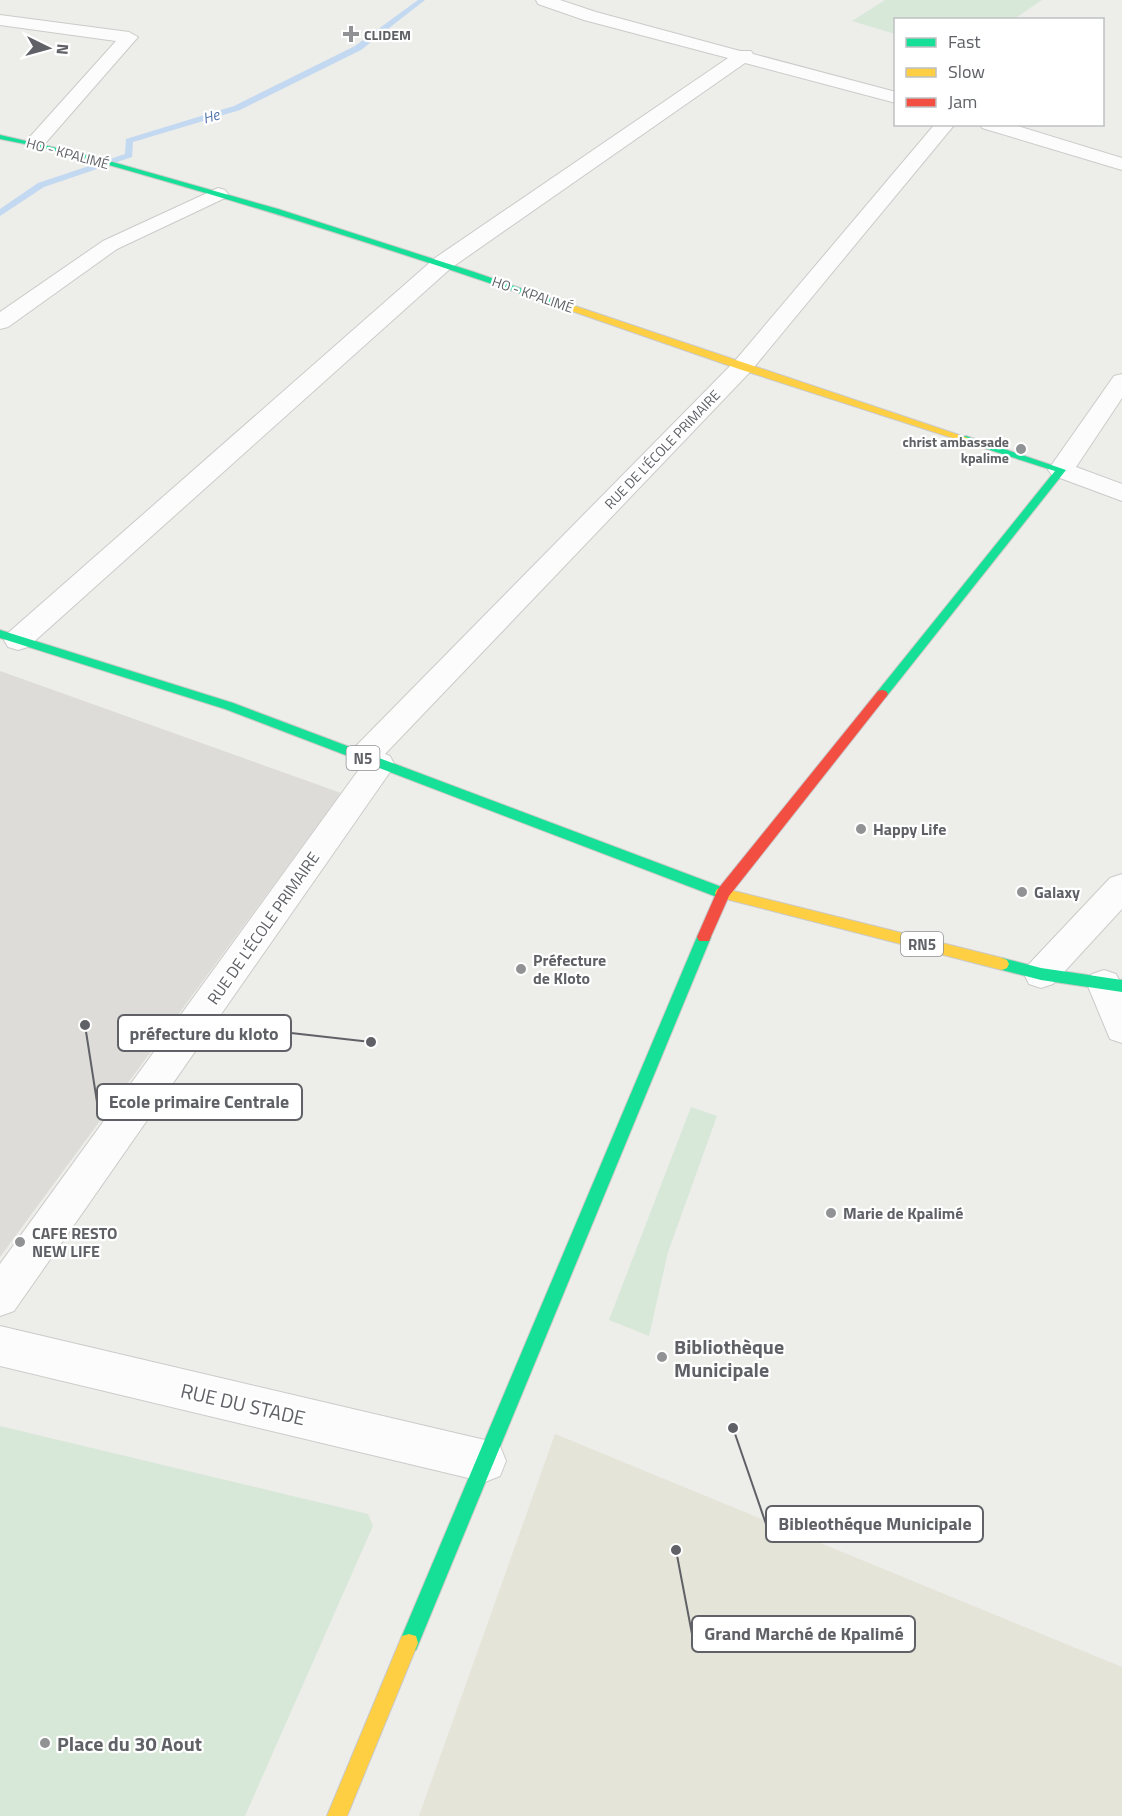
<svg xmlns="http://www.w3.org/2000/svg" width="1122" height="1816" font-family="'Titillium Web',sans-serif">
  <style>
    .commercial { fill: #e5e4d8 }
    .education { fill: #dddcd8 }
    .green { fill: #d8e8d8 }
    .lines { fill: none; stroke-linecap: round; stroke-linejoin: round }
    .stream { fill: #c3d8f1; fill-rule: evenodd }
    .street-casing { stroke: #cbcbca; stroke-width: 2 }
    .fast-casing { stroke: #c9c9ca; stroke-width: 2 }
    .slow-casing { stroke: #c9c9ca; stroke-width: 2 }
    .jam-casing { stroke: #c9c9ca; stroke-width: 2 }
    .street { fill: #fcfcfc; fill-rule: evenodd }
    .fast { fill: #16e098; fill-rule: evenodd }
    .slow { fill: #ffcf43; fill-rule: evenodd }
    .jam { fill: #f24e42; fill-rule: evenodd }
    .poi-dot { fill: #919294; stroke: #fff; stroke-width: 2 }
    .labels { text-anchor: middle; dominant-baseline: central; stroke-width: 4.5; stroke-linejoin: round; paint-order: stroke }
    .far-poi-label { font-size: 14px; font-weight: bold; fill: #5f6166; stroke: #fff; text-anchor: start }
    .far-street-label { font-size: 14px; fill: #5f6166; stroke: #fff }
    .far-water-label { font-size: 15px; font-style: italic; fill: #5374ae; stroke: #fff }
    .shield { fill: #fff; stroke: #8f9094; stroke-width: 1.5 }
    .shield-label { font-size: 15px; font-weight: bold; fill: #5f6166 }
    .poi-label { font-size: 16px; font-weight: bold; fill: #5f6166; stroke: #fff; text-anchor: start }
    .street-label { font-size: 16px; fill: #5f6166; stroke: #fff }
    .near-poi-label { font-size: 20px; font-weight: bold; fill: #5f6166; stroke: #fff; text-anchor: start }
    .near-street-label { font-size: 20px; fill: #5f6166; stroke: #fff }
    .leader { fill: none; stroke: #5f6166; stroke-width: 2 }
    .callout-dot { fill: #5f6166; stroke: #fff; stroke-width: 2 }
    .callout { fill: #fff; stroke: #5f6166; stroke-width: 2 }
    .callout-label { font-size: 18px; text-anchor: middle; font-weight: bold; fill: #5f6166 }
  </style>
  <rect width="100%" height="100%" fill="#edede9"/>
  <path class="commercial" d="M555,1434l567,233v149h-703z"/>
  <path class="education" d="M0,671l341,122 -341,464z"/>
  <g class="green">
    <path d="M885,0h157l-28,19 -118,1 -1,14 -43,-13z"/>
    <path d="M691,1107l26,9 -49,136 -19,84 -40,-16z"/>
    <path d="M0,1426l368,88 5,12 -128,290h-245z"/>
  </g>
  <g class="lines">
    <path class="stream" d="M418,0h7l-64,50 -121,60 -107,32 -1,15 -88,30 -44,29v-7l38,-26 87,-29 1,-15 108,-33 121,-60z"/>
    <g class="street-casing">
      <g id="street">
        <path d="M536,0h24l36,12 144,39h11l2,3 143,38v11l-151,-40 -294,205 -423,379 -10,3 -10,-3 -4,-7 4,-7 427,-375 293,-200 -144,-38 -46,-16z"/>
        <path d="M0,15l129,17 9,5 -96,110 -7,2 -10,-6 3,-4 88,-98 -116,-16z"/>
        <path d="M935,124h20l-205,248 -365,382 5,2 4,8 -4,8 -376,539 -14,5v-52l360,-496 -8,-2 -4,-8 4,-8 382,-388z"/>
        <path d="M980,124h31l111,34v12l-140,-42z"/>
        <path d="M218,188l7,2 3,4 -3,4 -108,51 -109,78 -8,2v-17l103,-71z"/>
        <path d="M1122,374v24l-46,69 46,17v17l-70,-26 -4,-5 66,-94z"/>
        <path d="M1122,874v35l-69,75 -12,4 -12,-4 -5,-10 5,-10 81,-86z"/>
        <path d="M1104,970l12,4 6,12v57l-12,-4 -23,-55 5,-10z"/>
        <path d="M0,1326l485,114 15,6 6,15 -6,15 -15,6 -485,-116z"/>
      </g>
    </g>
    <g class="fast-casing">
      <g id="fast">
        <path d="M0,135l91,21 187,53 196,63 100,35 -8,2c-125,-43 -250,-84 -377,-121 -62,-18 -125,-37 -189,-49z"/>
        <path d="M966,436l100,34 -180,227h-8l-2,-3 2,-3 177,-220 -93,-30v-4z"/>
        <path d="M0,630l233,73 494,186 2,4 -2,4h-10l-492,-188 -225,-71z"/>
        <path d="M704,931l5,2 2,4 -295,713 -7,2 -7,-2 -2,-7 2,-7 295,-699 2,-4z"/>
        <path d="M1002,958l39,10 81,12v12l-81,-12 -39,-10 -5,-2 -2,-4 2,-4z"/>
      </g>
    </g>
    <g class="slow-casing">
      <g id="slow">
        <path d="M566,305h6l399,134 -1,2h-8l-223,-72 -173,-60z"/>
        <path d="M722,888l280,70 5,2 2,4 -2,4 -5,2 -280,-72 -5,-1 -2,-4 2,-4z"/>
        <path d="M409,1634l7,2 2,7 -71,173h-20l75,-180z"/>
      </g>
    </g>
    <g class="jam-casing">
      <path id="jam" d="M882,690l4,1 2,3 -2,3 -157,199 -20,45h-10l-2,-4 21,-48 160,-198z"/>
    </g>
    <use href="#street" class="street"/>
    <use href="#fast" class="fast"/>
    <use href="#slow" class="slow"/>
    <use href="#jam" class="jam"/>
  </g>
  <g class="poi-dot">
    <path d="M348 25h6v6h6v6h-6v6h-6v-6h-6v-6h6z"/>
    <circle cx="1021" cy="449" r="6"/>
    <circle cx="861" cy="829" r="6"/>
    <circle cx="1022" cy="892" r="6"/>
    <circle cx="521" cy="969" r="6"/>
    <circle cx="831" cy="1213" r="6"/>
    <circle cx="20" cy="1242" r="6"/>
    <circle cx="662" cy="1357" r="6"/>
    <circle cx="45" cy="1743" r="6"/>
  </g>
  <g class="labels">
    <g class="far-poi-label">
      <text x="364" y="34">CLIDEM</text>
      <text x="1009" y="441" text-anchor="end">christ ambassade<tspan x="1009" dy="16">kpalime</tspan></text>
    </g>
    <g class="far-street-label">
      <text transform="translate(68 153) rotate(15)">HO - KPALIMÉ</text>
      <text transform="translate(533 294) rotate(19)">HO - KPALIMÉ</text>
      <text transform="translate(662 449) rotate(-46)">RUE DE L'ÉCOLE PRIMAIRE</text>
    </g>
    <g class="far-water-label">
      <text transform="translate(211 116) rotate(-17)">He</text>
    </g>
    <g class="shield">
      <rect x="346.5" y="746" width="33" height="24" rx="4.5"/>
      <rect x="901" y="932" width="42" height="24" rx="4.5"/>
    </g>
    <g class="shield-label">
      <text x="363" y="758">N5</text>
      <text x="922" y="944">RN5</text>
    </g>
    <g class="poi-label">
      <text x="873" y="829">Happy Life</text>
      <text x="1034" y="892">Galaxy</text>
      <text x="533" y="960">Préfecture<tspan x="533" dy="18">de Kloto</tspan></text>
      <text x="843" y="1213">Marie de Kpalimé</text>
      <text x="32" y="1233">CAFE RESTO<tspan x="32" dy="18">NEW LIFE</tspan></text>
    </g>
    <g class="street-label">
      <text transform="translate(263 928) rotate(-55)">RUE DE L'ÉCOLE PRIMAIRE</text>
    </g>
    <g class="near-poi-label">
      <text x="674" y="1346">Bibliothèque<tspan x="674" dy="23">Municipale</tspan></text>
      <text x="57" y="1743">Place du 30 Aout</text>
    </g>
    <g class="near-street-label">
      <text transform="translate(243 1404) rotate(13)">RUE DU STADE</text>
    </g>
  </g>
  <path class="leader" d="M371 1042L291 1033M85 1025L97 1102M733 1428L766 1524M676 1550L692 1634"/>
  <g class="callout-dot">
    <circle cx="371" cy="1042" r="6"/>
    <circle cx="85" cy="1025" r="6"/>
    <circle cx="733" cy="1428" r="6"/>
    <circle cx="676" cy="1550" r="6"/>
  </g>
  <g class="callout">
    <rect x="118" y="1015" width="173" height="36" rx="6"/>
    <rect x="97" y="1084" width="205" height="36" rx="6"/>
    <rect x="766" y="1506" width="217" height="36" rx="6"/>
    <rect x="692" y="1616" width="223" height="36" rx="6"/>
  </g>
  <g class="callout-label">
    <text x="204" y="1040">préfecture du kloto</text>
    <text x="199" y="1108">Ecole primaire Centrale</text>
    <text x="875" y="1530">Bibleothéque Municipale</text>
    <text x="804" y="1640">Grand Marché de Kpalimé</text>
  </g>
  <rect x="894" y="18" width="210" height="108" fill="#ffffff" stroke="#bfc0c2" stroke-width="1.5"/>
  <rect x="906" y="38" width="30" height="9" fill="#16e098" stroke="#bfc0c2" stroke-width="1.5"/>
  <text x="948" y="48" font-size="18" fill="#5f6166">Fast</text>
  <rect x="906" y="68" width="30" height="9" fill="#ffcf43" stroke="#bfc0c2" stroke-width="1.5"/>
  <text x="948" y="78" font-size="18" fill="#5f6166">Slow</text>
  <rect x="906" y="98" width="30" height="9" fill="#f24e42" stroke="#bfc0c2" stroke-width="1.5"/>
  <text x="948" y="108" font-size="18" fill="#5f6166">Jam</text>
  <g transform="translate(48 48) rotate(95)" stroke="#ffffff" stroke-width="4.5" paint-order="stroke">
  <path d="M0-4.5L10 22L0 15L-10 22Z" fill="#5f6166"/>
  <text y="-9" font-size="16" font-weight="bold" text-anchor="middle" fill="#5f6166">N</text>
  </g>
</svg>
